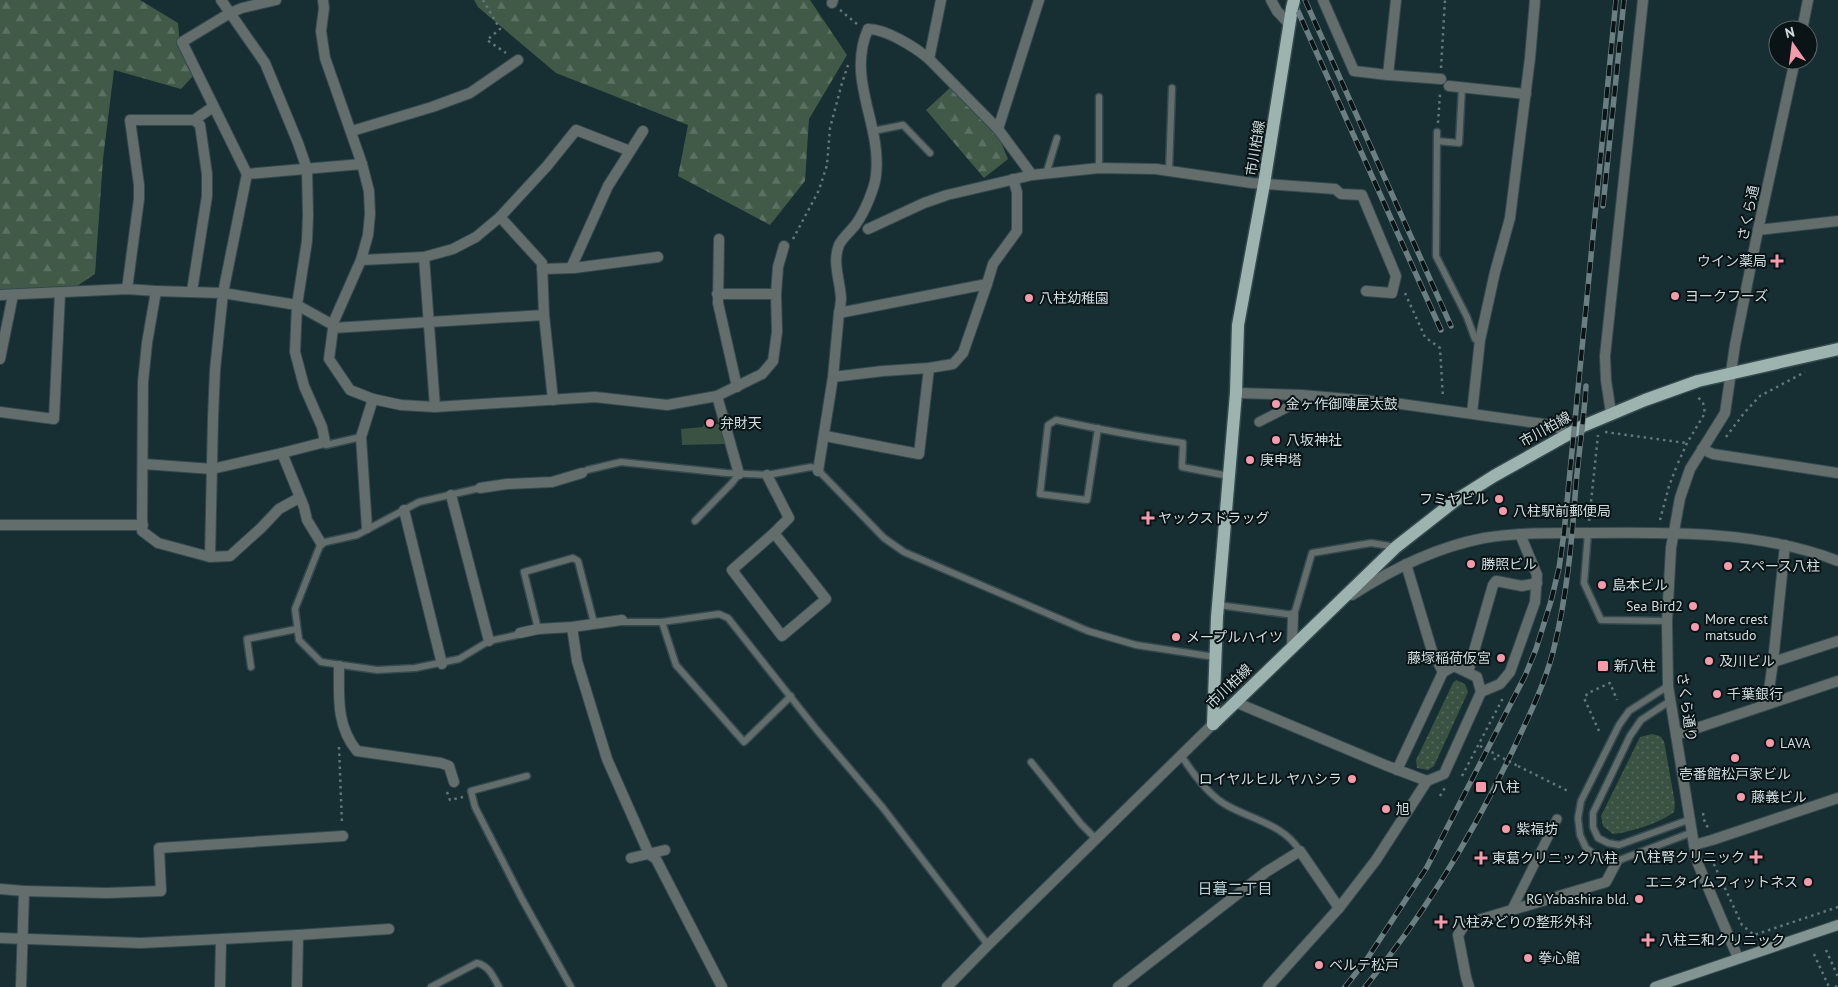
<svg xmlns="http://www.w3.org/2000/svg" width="1838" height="987" font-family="'PT Sans','Noto Sans JP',sans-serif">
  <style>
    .grass { fill: url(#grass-dots) }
    .forest { fill: url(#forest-firs) }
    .park { fill: #3a5241 }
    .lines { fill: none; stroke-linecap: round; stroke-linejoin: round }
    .service-casing { stroke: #344a4f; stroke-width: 9 }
    .pedestrian-casing { stroke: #344a4f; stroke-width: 11 }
    .minor-casing { stroke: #344a4f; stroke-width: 12 }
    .tertiary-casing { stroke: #344a4f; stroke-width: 12 }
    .secondary-casing { stroke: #344a4f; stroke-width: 12 }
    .primary-casing { stroke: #344a4f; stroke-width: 15 }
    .path { stroke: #63767a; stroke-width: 2.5; stroke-dasharray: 2.5 4; stroke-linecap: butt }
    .service { stroke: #636e6c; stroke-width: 6 }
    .pedestrian { stroke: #636e6c; stroke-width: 9 }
    .minor { stroke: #636e6c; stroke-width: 10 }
    .tertiary { stroke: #636e6c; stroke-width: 10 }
    .secondary { stroke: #839592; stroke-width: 10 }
    .primary { stroke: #9cb3af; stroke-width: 12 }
    .rail-casing { stroke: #6b7e82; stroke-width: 5.5 }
    .rail { stroke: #0a1416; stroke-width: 4; stroke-dasharray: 11; stroke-linecap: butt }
    .primary-bridge-casing { stroke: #344a4f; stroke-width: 15; stroke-linecap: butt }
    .path-bridge { stroke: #63767a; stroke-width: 2.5; stroke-dasharray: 2.5 4; stroke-linecap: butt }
    .primary-bridge { stroke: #9cb3af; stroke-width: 12 }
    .poi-dot { fill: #f39aab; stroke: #0a1416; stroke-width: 2 }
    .labels { text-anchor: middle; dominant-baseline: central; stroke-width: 4; stroke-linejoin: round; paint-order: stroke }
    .street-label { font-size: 14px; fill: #cfdde0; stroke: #0a1416 }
    .poi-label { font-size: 14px; fill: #cfdde0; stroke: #0a1416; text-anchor: start }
    .neighbourhood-label { font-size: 15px; fill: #b7d2d9; stroke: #0a1416 }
  </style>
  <defs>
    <pattern id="grass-dots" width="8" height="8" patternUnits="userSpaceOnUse" patternTransform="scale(1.25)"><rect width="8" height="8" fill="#3a5241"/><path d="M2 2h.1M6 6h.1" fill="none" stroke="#556a5c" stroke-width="1.8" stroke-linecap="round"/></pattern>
    <pattern id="forest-firs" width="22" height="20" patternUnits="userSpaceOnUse" patternTransform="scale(1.25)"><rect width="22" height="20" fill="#415a48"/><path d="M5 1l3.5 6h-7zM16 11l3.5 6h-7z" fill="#5b7162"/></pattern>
  </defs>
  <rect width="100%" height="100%" fill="#172e33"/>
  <g class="grass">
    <path d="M1456,680l9,4 3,8 -34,74 -6,4 -11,-2 -1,-8 37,-77z"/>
    <path d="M1652,734l8,2 4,5 11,62 -1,9c-14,11 -43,20 -61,22l-10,-8 -2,-10 39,-79z"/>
  </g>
  <g class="forest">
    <path d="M0,0h140l38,23 2,23 13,30 -12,13 -67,-19 -11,89 -8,115 -21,14 -74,2z"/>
    <path d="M474,0h336l37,55 -38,64 -4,62 -35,44 -92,-49 10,-51 -132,-52 -78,-66z"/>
    <path d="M952,86l48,54 8,19 -24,19 -58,-68z"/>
  </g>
  <path class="park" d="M714,419l2,5h4l5,20 -43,1 -1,-16 22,-2 1,-4z"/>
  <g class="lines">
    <g class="service-casing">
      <g id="service">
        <path d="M873,131l30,-6 27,28"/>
        <path d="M1437,132l-1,124 31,61 8,22 5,1"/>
        <path d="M1437,141l22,2 3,-56"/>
        <path d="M1099,168v-71"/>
        <path d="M1169,171l3,-83"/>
        <path d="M1046,174l11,-36"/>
        <path d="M1098,428l-11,72 -47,-6 8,-69 8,-5c42,9 84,17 127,23l-1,24 47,9"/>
        <path d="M325,442l1,3 35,-8"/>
        <path d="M582,473l5,-3 34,-8 105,11 41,2 44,-8 6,2 67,69 20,14 184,79 48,14 79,12"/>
        <path d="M480,488l-61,14 -62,33 -36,8 -26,66 4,31 22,22 56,8 38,-2 44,-9 30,-18 28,-6 3,-2"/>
        <path d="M695,521l37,-38 7,-9"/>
        <path d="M1588,533l-4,50 17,37 66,1"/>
        <path d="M1218,605l76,10 18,-62 59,-10 25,4"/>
        <path d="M622,620l1,2h39l57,-8 9,4 88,111 67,79 105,137"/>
        <path d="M662,622l14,43 68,77 47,-46"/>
        <path d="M538,629l-14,-57 49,-14 5,3 16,62"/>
        <path d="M251,667l-4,-28 50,-10"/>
        <path d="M1668,686l-39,25 -10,14 -38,76 -3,17 2,17 6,13 13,10 18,3 76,-29"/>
        <path d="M1670,701l-29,19 -11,16 -37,77v14l5,11 10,5 11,2 72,-26"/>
        <path d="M1181,755c12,19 28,41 47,51 26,14 56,19 72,45"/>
        <path d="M1031,762l50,62 15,15"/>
        <path d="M527,776l-56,15 4,16 47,92 49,88"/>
        <path d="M431,987l46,-24c12,3 16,13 22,24"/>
      </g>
    </g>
    <g class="pedestrian-casing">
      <g id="pedestrian">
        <path d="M1259,422l35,-18 8,-9"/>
        <path d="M1512,909l45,-90"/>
      </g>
    </g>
    <g class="minor-casing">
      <g id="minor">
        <path d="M221,0l44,63 33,80 9,26 1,46 -1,26 -10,64 -2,47 9,34 18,41 3,15 -43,11 22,54 3,13 14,23"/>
        <path d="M323,0l1,8 -3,23 4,27 37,106 7,27 1,23 -2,21 -7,25 -27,61 -5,38 21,31 23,9 -12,38 6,91"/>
        <path d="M1271,0l6,11 13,14"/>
        <path d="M1323,0l31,71 34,4"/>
        <path d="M1396,0l-8,75 53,4"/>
        <path d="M832,3l1,-3"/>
        <path d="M929,59l12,-59"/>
        <path d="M1449,86l77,8"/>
        <path d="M194,120l19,-13"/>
        <path d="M998,129l41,-129"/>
        <path d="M352,131l80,-24 38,-14 48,-33"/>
        <path d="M247,174l-65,-132 48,-29 12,-5 34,-8"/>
        <path d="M500,217l42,46 2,52 9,85"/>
        <path d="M868,229l56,-26 23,-8 85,-20"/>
        <path d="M1758,230l80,-9"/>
        <path d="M719,239l-1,64 19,84"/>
        <path d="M361,260l63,-3"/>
        <path d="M571,268l37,-82 35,-55"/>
        <path d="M542,269l32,-1 84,-11"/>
        <path d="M987,284l6,-20 24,-33v-39l-4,-13"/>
        <path d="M127,289l12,-90v-14l-9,-65h64l6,5 7,49v22l-15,95"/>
        <path d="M717,294h59"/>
        <path d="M0,295l127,-6 29,2"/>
        <path d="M839,313c1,-5 2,-10 2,-15 -1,-18 -9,-36 -2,-53 4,-8 12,-14 17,-21 8,-11 19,-36 20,-49 6,-51 -30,-95 -8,-146 18,0 47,18 61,30l69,70 34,46 67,-7 57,1 96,14 83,6 6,5 21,1 34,81 -4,17 -26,-2"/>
        <path d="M333,325l-36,-20 -74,-12 24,-119 115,-10"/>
        <path d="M333,328l211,-13"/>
        <path d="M0,359l13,-64"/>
        <path d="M717,396l22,78"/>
        <path d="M373,399l28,6 34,2 160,-10 72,8 50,-9 45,-22 11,-13 4,-29 -1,-38 2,-27 6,-21"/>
        <path d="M435,407l-11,-150 29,-8 23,-12 24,-20 47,-51 29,-36 54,21"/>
        <path d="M0,412l54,7 6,-126"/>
        <path d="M1472,413l8,-73 15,-68 15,-54 20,-160 5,-58"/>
        <path d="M1611,413l-5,-33 -1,-24 38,-356"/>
        <path d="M825,436l94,18 10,-86"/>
        <path d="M1702,449l11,5 125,19"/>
        <path d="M144,464l68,5 70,-16"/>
        <path d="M818,471l15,-94 6,-64 148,-29 -24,69 -10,11 -24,4 -46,3 -50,6"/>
        <path d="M767,475l22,43 -15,15 52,66 -44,37 -50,-66 42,-37"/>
        <path d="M480,488l27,-4 45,-2 30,-9"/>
        <path d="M451,495l38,146"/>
        <path d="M404,510l38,154"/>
        <path d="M0,525h143"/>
        <path d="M210,557l3,-139 2,-48 8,-77 -67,-2 -9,52 -4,39 -1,149 16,12 52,14 20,-1 31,-28 18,-19 20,-11"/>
        <path d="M1406,564l26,87 11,21"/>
        <path d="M1352,595c40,-26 85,-48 132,-57 35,-6 71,-5 106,-5 81,-1 172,-2 248,28"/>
        <path d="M572,627l5,34 30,98 42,95 7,5 66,128"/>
        <path d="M520,633l18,-4 34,-2 50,-7"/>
        <path d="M1292,646l1,-31"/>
        <path d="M1773,662l65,-21"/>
        <path d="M339,666c0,30 -3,60 18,85l84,12 8,3 5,16"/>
        <path d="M1468,672l25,-87 3,-4 26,5 15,-3"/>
        <path d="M1481,692l19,-8 10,-12 25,-70 2,-27 -17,-41"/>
        <path d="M1235,702l150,63 42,16 17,-7 37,-82 -4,-15 -23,-11 -11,6 -46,98"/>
        <path d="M1767,704l6,-42 12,-117"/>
        <path d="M1676,735l162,-54"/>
        <path d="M1694,845l18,-5 126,-42"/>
        <path d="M631,858l34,-8"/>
        <path d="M0,889l24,2 -3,96"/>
        <path d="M24,891l83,2 54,-2 -2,-43 184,-12"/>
        <path d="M298,935l91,-6"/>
        <path d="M0,938l141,5 157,-8 -1,52"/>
        <path d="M220,987l1,-48"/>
        <path d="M1118,987l148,-115 34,-21 39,57"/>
        <path d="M1268,987l71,-79 37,-48 51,-79"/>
        <path d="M1469,987l-3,-10 -8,-42 7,-11 141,-42 11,-21"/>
      </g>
    </g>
    <g class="tertiary-casing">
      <g id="tertiary">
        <path d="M1802,30l6,-30"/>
        <path d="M1236,393l66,2 92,8 157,22 10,4 4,6"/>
        <path d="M1738,958l-40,-94 -4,-19 -26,-159 -1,-65 4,-73 9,-50 10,-29 35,-56 10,-68 23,-115 37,-170"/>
        <path d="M947,987l41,-42 225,-221"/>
      </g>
    </g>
    <g class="secondary-casing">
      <path id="secondary" d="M1655,987l183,-62"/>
    </g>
    <g class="primary-casing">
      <g id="primary">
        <path d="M1213,724l183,-177 60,-47 38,-24 89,-50 62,-26 53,-19 140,-32"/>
        <path d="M1213,724l4,-107 19,-224 2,-68 26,-141 28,-176"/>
      </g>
    </g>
    <g class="path">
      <path d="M483,0l17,29 -13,11 19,13"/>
      <path d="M840,10l17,14"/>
      <path d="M1441,68l4,-68"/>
      <path d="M1438,123l2,-29"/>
      <path d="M793,239l26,-49 8,-25 3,-37 12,-45 6,-18"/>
      <path d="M1405,293l20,44 15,11 3,50"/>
      <path d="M1605,432l81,11"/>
      <path d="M1726,437l18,-24 16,-17 45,-24"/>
      <path d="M1678,463l9,-20 18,-30 -2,-10 -6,-7"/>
      <path d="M1660,520l9,-34 7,-18"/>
      <path d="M1589,521l9,-86"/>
      <path d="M1599,731l-15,-33 4,-5 22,-10 7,17"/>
      <path d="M339,747l3,77"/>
      <path d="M1494,760l3,-5"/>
      <path d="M1518,766l52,26"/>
      <path d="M1462,776l42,-80"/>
      <path d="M447,792l3,8 13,-3"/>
      <path d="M1440,796l6,-10"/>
      <path d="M1703,813l2,11 4,4"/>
      <path d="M1715,852l-3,8 30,65 12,10 84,-28"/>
      <path d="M1826,950l12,27"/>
      <path d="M1814,954l15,33"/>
      <path d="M1835,987l3,-1"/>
    </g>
    <use href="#service" class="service"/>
    <use href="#pedestrian" class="pedestrian"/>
    <use href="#minor" class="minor"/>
    <use href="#tertiary" class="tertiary"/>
    <use href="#secondary" class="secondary"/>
    <use href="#primary" class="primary"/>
    <g class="rail-casing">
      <g id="rail">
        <path d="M1293,0l148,330"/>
        <path d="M1305,0l146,326"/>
        <path d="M1603,206l21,-206"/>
        <path d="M1345,987l22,-28 60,-92 98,-191 11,-27 15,-48 8,-33 5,-35 52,-533"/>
        <path d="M1365,987c59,-72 108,-153 148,-237 15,-32 31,-64 40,-98 14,-55 19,-112 23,-168 3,-33 8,-66 10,-98"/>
      </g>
    </g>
    <use href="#rail" class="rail"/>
    <g class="primary-bridge-casing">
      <path id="primary-bridge" d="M1292,8l2,-8"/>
    </g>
    <path class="path-bridge" d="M1480,746l38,20"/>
    <use href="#primary-bridge" class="primary-bridge"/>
  </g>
  <g class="poi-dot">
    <path d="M1774.5 253.5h5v5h5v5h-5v5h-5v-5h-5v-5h5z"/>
    <circle cx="1675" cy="296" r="5"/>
    <circle cx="1029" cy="298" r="5"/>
    <circle cx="1276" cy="404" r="5"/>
    <circle cx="710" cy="423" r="5"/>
    <circle cx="1276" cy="440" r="5"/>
    <circle cx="1250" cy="460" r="5"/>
    <circle cx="1499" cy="499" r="5"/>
    <circle cx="1503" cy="511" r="5"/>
    <path d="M1145.5 510.5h5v5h5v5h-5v5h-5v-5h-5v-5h5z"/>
    <circle cx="1471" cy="564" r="5"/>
    <circle cx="1728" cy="566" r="5"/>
    <circle cx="1602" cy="585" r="5"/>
    <circle cx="1693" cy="606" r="5"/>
    <circle cx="1695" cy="627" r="5"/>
    <circle cx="1176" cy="637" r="5"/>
    <circle cx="1501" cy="658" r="5"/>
    <circle cx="1709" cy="661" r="5"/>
    <rect x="1597" y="660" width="12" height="12" rx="2.5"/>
    <circle cx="1717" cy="694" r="5"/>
    <circle cx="1770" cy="743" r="5"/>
    <circle cx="1735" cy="758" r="5"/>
    <circle cx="1352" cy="779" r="5"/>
    <rect x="1475" y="781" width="12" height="12" rx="2.5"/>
    <circle cx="1741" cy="797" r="5"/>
    <circle cx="1386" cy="809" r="5"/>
    <circle cx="1506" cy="829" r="5"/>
    <path d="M1753.5 849.5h5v5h5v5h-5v5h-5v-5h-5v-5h5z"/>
    <path d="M1478.5 850.5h5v5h5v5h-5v5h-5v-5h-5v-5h5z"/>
    <circle cx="1808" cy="882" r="5"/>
    <circle cx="1639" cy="899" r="5"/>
    <path d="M1438.5 914.5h5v5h5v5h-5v5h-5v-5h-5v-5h5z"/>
    <path d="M1645.5 932.5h5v5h5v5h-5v5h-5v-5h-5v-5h5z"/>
    <circle cx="1528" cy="958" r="5"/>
    <circle cx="1319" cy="965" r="5"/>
  </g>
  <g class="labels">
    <g class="street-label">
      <text transform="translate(1255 148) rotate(-81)">市川柏線</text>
      <text transform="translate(1748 213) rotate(-78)">さくら通</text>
      <text transform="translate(1545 429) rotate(-29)">市川柏線</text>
      <text transform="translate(1229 686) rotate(-44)">市川柏線</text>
      <text transform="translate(1687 707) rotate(82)">さくら通り</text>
    </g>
    <g class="poi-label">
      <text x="1767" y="261" text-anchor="end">ウイン薬局</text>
      <text x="1685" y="296">ヨークフーズ</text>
      <text x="1039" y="298">八柱幼稚園</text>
      <text x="1286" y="404">金ヶ作御陣屋太鼓</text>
      <text x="720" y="423">弁財天</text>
      <text x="1286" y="440">八坂神社</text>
      <text x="1260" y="460">庚申塔</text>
      <text x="1489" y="499" text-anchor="end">フミヤビル</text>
      <text x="1513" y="511">八柱駅前郵便局</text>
      <text x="1158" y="518">ヤックスドラッグ</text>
      <text x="1481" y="564">勝照ビル</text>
      <text x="1738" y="566">スペース八柱</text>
      <text x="1612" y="585">島本ビル</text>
      <text x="1683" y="606" text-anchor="end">Sea Bird2</text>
      <text x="1705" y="619">More crest<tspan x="1705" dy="16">matsudo</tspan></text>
      <text x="1186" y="637">メープルハイツ</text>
      <text x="1491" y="658" text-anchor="end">藤塚稲荷仮宮</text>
      <text x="1719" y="661">及川ビル</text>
      <text x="1614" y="666">新八柱</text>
      <text x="1727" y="694">千葉銀行</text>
      <text x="1780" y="743">LAVA</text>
      <text x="1735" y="774" text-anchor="middle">壱番館松戸家ビル</text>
      <text x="1342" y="779" text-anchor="end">ロイヤルヒル ヤハシラ</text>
      <text x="1492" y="787">八柱</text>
      <text x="1751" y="797">藤義ビル</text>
      <text x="1396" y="809">旭</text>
      <text x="1516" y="829">紫福坊</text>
      <text x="1745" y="857" text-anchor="end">八柱腎クリニック</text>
      <text x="1492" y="858">東葛クリニック八柱</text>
      <text x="1798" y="882" text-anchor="end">エニタイムフィットネス</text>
      <text x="1629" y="899" text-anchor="end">RG Yabashira bld.</text>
      <text x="1452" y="922">八柱みどりの整形外科</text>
      <text x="1659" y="940">八柱三和クリニック</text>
      <text x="1538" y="958">拳心館</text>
      <text x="1329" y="965">ベルテ松戸</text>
    </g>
    <g class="neighbourhood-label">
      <text x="1235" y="888">日暮二丁目</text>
    </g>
  </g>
  <g transform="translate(1793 45) rotate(346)"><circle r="24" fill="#0a1416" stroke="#596467"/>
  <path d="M0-4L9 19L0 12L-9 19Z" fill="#f39aab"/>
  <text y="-8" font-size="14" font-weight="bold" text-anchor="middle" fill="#cfdde0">N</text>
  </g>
</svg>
